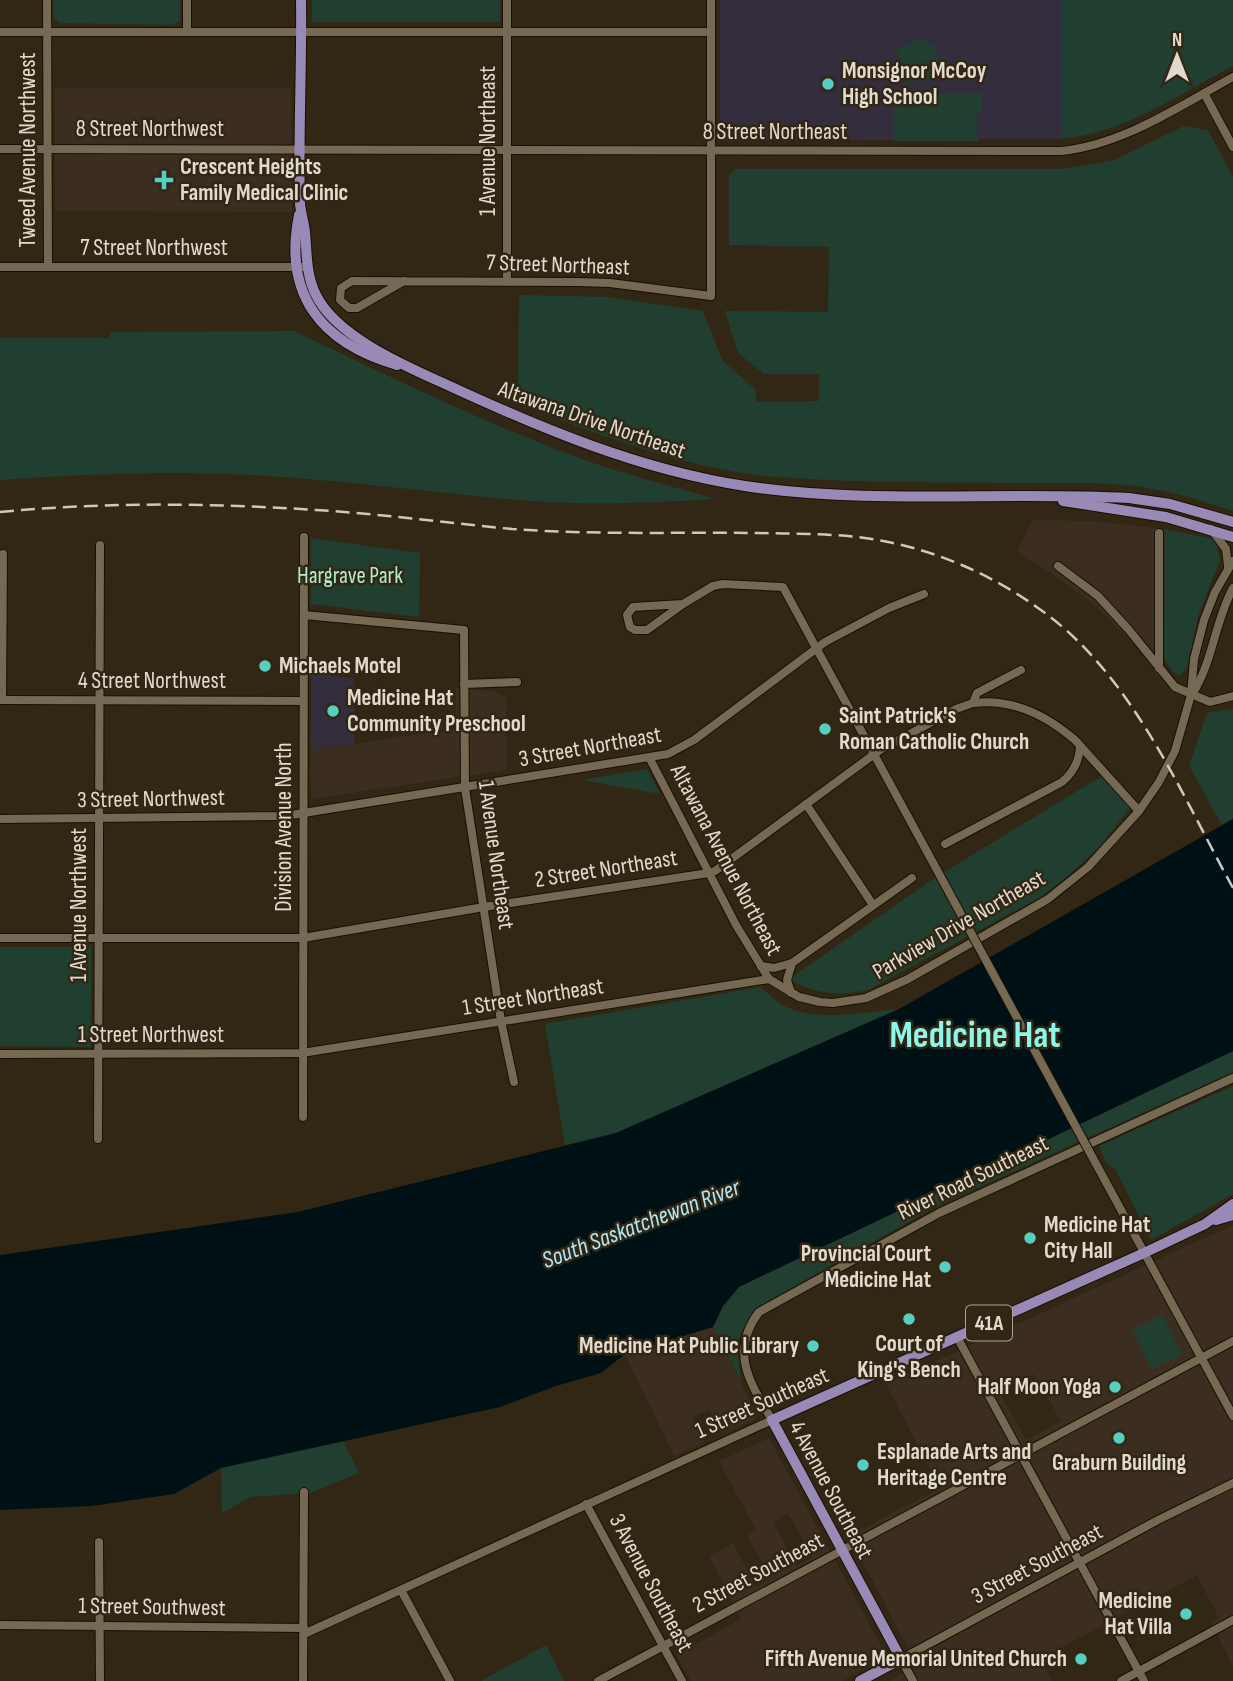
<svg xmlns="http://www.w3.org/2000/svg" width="1233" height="1681" font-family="'Sofia Sans Condensed',sans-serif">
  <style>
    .commercial { fill: #3c2d21; fill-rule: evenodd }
    .education { fill: #342d3d }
    .green { fill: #203f30 }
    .water { fill: #001116 }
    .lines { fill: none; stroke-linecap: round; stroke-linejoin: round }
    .minor-casing { stroke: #191001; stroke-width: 10 }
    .major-casing { stroke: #191001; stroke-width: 12 }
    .minor { stroke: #756954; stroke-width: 8 }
    .major { stroke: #9989b6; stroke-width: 10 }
    .rail { stroke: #cfc8bb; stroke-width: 2.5; stroke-dasharray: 14 7; stroke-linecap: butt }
    .minor-bridge-casing { stroke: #191001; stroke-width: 10; stroke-linecap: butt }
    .minor-bridge { stroke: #756954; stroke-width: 8 }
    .poi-dot { fill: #57cec2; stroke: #322714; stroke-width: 2.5 }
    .labels { text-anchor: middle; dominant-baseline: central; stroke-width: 5; stroke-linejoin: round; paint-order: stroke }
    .shield { fill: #322714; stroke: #aca496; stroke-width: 2 }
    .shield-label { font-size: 21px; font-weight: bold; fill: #e1dace }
    .poi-label { font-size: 23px; font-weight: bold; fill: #e1dace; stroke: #322714; text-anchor: start }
    .street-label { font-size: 23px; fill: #e1dace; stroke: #322714 }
    .park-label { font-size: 23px; fill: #aeeecc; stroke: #322714 }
    .water-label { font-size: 24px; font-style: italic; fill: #afeafb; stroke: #322714 }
    .town-label { font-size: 37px; font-weight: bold; fill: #8cf6ea; stroke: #322714 }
  </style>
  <rect width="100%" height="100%" fill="#322714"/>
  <g class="commercial">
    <path d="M55,88h236l1,124 -237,-1z"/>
    <path d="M1033,520l60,1 72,8 -1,155 -29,-39 -38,-38 -40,-30 -40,-25z"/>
    <path d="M456,689l37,2 13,6v73l-195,29v-49l144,-21z"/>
    <path d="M1233,1225v441l-22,-43 8,-5 -22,-43 -157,84 12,22h-163l28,-16 -68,-129 91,-48 -54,-104zM1034,1374l27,47 -35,19 -26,-47z"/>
    <path d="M713,1327l44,88 -1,4 -34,15 -13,-25 -16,8 12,25 -31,14 -49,-102z"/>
    <path d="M769,1438l117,217 -4,4 -40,22h-151l-15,-26 65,-36 -32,-63 24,-13 23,44 14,-8 -23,-44 9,-5 -37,-69zM788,1513l24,44 -16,9 -23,-44z"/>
  </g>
  <g class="education">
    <path d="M720,0h341v139l-336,2 -5,-6z"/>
    <path d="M311,673l43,5v66l-43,6z"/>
  </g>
  <g class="green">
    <path d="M53,0h127v21l-7,4 -113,-2 -6,-5z"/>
    <rect x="312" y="0" width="188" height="22"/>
    <path d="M1061,0h172v66c-55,29 -110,68 -172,73z"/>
    <path d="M915,40c19,0 28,13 22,31l8,5 -37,7 -7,-5 -4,-32 5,2z"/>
    <path d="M935,93h47v19h-5l1,29h-85l1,-44 41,1z"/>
    <path d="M1184,126l24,4 25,47v334c-32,-11 -64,-20 -98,-25 -40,-5 -82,-2 -122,-3 -74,-1 -149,0 -223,-5 -101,-6 -197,-45 -290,-82l18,-1 1,-100 88,2 96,14 19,49 34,30v12l63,-1v-27h-55l-26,-21 -13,-42 103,1 1,-65 -100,-2v-70l6,-6h328l51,-9z"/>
    <path d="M294,331c90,43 180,87 274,123 48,18 98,31 148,45 -66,4 -131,7 -196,1 -85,-7 -169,-19 -254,-24 -89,-6 -177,-2 -266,4v-142h109l1,-6z"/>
    <path d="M1165,529l48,10 4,6 3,15 -22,57 -11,51 -7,7c-9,-1 -12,-11 -16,-18z"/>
    <path d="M311,538l109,15 -1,64 -108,-13z"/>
    <path d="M1233,709v109l-11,7 -33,-59 18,-53z"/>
    <path d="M647,769l13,25 -78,-14z"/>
    <path d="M1102,776l29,31 -31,39 -32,30 -27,21 -173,93c-29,6 -53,5 -79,-11l147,-102z"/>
    <path d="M0,947h91v100l-91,-1z"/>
    <path d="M760,987c7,6 15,13 22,18 34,18 80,7 117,4l-283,124 -51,12 -20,-121z"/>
    <path d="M1233,1051v21l-298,135 -169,95c-31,25 -32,47 -23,83l-30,-58 10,-21 15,-19z"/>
    <path d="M1233,1086v108l-82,46 -35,-70 -10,-7 -7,-17z"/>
    <path d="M1162,1315l20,39 -30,16 -20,-40z"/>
    <path d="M343,1441l16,32 -49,20 -59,4 -29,16 -1,-45z"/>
    <path d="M546,1645l18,36h-83z"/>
  </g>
  <path class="water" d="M1233,819v232l-494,236 -16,19 -10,21 -88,27 -24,19 -45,13 -56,21 -279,61 -47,26 -82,12 -92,4v-255l298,-43 318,-79 283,-124z"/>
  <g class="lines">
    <g class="minor-casing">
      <g id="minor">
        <path d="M47,0l1,267"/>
        <path d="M187,0v32"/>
        <path d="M0,32h711"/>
        <path d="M1204,93l29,54"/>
        <path d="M0,149l1061,2c61,-6 119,-45 172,-74"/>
        <path d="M0,267h302"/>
        <path d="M404,281l-47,27h-8l-9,-8 1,-12 11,-7 227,1 31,1 101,13v-296"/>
        <path d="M507,282v-282"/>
        <path d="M1211,529l15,20 2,17"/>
        <path d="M1159,533v135"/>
        <path d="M1058,566l40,30 31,34 46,57 35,15 23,-6"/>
        <path d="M683,604l-36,26h-12l-5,-3 -3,-12 6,-8 50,-3 30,-18 10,-2 60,3 154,283"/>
        <path d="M304,615l160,15 1,158 36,233 13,61"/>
        <path d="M464,684l53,-2"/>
        <path d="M1193,693c20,-32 22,-72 40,-105"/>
        <path d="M0,700l303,1"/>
        <path d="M2,700l1,-146"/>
        <path d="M973,703c39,-5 73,12 102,37l64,71"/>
        <path d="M650,759l86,166 33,54 30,18 21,5 13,1 33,-5 42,-19 140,-80 40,-32 51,-56 20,-29 16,-31 16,-56 3,-36 10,-39 11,-28 18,-31"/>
        <path d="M806,804l67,101"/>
        <path d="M0,819l285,-3 383,-62 26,-14 131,-98 64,-34 35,-14"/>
        <path d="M945,844l117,-62c11,-9 17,-20 18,-35"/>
        <path d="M0,938h303l181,-31 225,-34 6,-2 165,-121 76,-41 17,-6 4,-10 44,-23"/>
        <path d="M761,966l13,2 18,-5 120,-85"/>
        <path d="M791,993l-4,-13 5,-17"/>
        <path d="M0,1054l302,-1 467,-74"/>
        <path d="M303,1117l1,-580"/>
        <path d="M98,1139l2,-594"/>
        <path d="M1095,1162l138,254"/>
        <path d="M957,1337l187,344"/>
        <path d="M586,1504l96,177"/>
        <path d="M99,1542l1,139"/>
        <path d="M401,1590l49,91"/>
        <path d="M0,1625l304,3"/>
        <path d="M304,1634l468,-214c-22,-37 -43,-68 -13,-108l180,-99 294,-135"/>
        <path d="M303,1681l1,-189"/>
        <path d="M598,1681l635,-340"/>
        <path d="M913,1681l-12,-22 257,-139 75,-37"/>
        <path d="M1121,1681l112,-61"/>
      </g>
    </g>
    <g class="major-casing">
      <g id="major">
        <path d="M301,0c1,68 -3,136 -1,204 1,9 4,19 5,28 2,22 1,43 11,63 20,41 87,70 127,88 97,45 197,87 302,103 127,19 257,5 384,12l41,6 63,18"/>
        <path d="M299,215c-16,80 22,128 98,150"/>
        <path d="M1063,501l103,16 67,20"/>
        <path d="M1216,1220l17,-5"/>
        <path d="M860,1681l41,-22 -129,-239 372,-167 61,-29 28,-20"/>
      </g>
    </g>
    <use href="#minor" class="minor"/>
    <use href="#major" class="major"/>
    <path class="rail" d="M0,512c105,-10 211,-9 316,-2 66,4 131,13 196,19 82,6 165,3 246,4 40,1 80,0 120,7 57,10 113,34 160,68 93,64 142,184 195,280"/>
    <g class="minor-bridge-casing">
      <path id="minor-bridge" d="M937,870l158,292"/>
    </g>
    <use href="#minor-bridge" class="minor-bridge"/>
  </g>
  <g class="poi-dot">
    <circle cx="828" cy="84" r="7"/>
    <path d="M160.5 169.5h7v7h7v7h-7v7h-7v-7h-7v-7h7z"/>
    <circle cx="265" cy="666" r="7"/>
    <circle cx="333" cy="711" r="7"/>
    <circle cx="825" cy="729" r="7"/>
    <circle cx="1030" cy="1238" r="7"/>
    <circle cx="945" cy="1267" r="7"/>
    <circle cx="909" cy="1319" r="7"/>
    <circle cx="813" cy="1346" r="7"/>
    <circle cx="1115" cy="1387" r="7"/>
    <circle cx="1119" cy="1438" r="7"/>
    <circle cx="863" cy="1465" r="7"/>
    <circle cx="1186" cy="1614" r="7"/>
    <circle cx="1081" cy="1659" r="7"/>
  </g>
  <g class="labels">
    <rect class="shield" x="966" y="1305.5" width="46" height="35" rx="5"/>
    <g class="shield-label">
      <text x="989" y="1323">41A</text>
    </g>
    <g class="poi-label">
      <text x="842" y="71">Monsignor McCoy<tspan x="842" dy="26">High School</tspan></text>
      <text x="180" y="167">Crescent Heights<tspan x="180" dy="26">Family Medical Clinic</tspan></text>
      <text x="279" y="666">Michaels Motel</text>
      <text x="347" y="698">Medicine Hat<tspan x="347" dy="26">Community Preschool</tspan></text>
      <text x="839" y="716">Saint Patrick's<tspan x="839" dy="26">Roman Catholic Church</tspan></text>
      <text x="1044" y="1225">Medicine Hat<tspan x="1044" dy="26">City Hall</tspan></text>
      <text x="931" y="1254" text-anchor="end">Provincial Court<tspan x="931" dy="26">Medicine Hat</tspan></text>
      <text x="909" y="1344" text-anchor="middle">Court of<tspan x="909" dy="26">King's Bench</tspan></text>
      <text x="799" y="1346" text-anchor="end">Medicine Hat Public Library</text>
      <text x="1101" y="1387" text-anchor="end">Half Moon Yoga</text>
      <text x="877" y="1452">Esplanade Arts and<tspan x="877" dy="26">Heritage Centre</tspan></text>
      <text x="1119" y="1463" text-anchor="middle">Graburn Building</text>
      <text x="1172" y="1601" text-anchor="end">Medicine<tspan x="1172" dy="26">Hat Villa</tspan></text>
      <text x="1067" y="1659" text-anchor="end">Fifth Avenue Memorial United Church</text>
    </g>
    <g class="street-label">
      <text x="150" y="129">8 Street Northwest</text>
      <text x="775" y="132">8 Street Northeast</text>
      <text transform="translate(488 141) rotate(-90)">1 Avenue Northeast</text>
      <text transform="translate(28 150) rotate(-90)">Tweed Avenue Northwest</text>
      <text x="154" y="248">7 Street Northwest</text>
      <text transform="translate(558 265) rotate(2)">7 Street Northeast</text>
      <text transform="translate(592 420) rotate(19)">Altawana Drive Northeast</text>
      <text x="152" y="681">4 Street Northwest</text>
      <text transform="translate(590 747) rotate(-10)">3 Street Northeast</text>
      <text transform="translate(151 799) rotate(-1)">3 Street Northwest</text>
      <text transform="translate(284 827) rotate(-90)">Division Avenue North</text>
      <text transform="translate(496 855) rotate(82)">1 Avenue Northeast</text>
      <text transform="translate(726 860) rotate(62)">Altawana Avenue Northeast</text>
      <text transform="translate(606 869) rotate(-9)">2 Street Northeast</text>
      <text transform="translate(79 905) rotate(-90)">1 Avenue Northwest</text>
      <text transform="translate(959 925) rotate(-30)">Parkview Drive Northeast</text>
      <text transform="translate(533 997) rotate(-9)">1 Street Northeast</text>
      <text x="151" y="1035">1 Street Northwest</text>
      <text transform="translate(973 1178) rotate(-26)">River Road Southeast</text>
      <text transform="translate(762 1403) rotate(-24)">1 Street Southeast</text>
      <text transform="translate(831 1490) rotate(62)">4 Avenue Southeast</text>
      <text transform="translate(1037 1564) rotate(-28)">3 Street Southeast</text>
      <text transform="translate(758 1573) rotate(-28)">2 Street Southeast</text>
      <text transform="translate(651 1583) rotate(62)">3 Avenue Southeast</text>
      <text transform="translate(152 1607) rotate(1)">1 Street Southwest</text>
    </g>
    <g class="park-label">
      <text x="350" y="576">Hargrave Park</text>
    </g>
    <g class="water-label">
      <text transform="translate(641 1224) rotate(-21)">South Saskatchewan River</text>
    </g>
    <g class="town-label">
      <text x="975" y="1036">Medicine Hat</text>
    </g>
  </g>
  <g transform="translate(1177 56)" stroke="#322714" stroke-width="5" paint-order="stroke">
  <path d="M0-5L12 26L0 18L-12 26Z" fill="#e1dace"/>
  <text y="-10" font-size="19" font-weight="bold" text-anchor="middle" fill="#e1dace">N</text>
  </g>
</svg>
